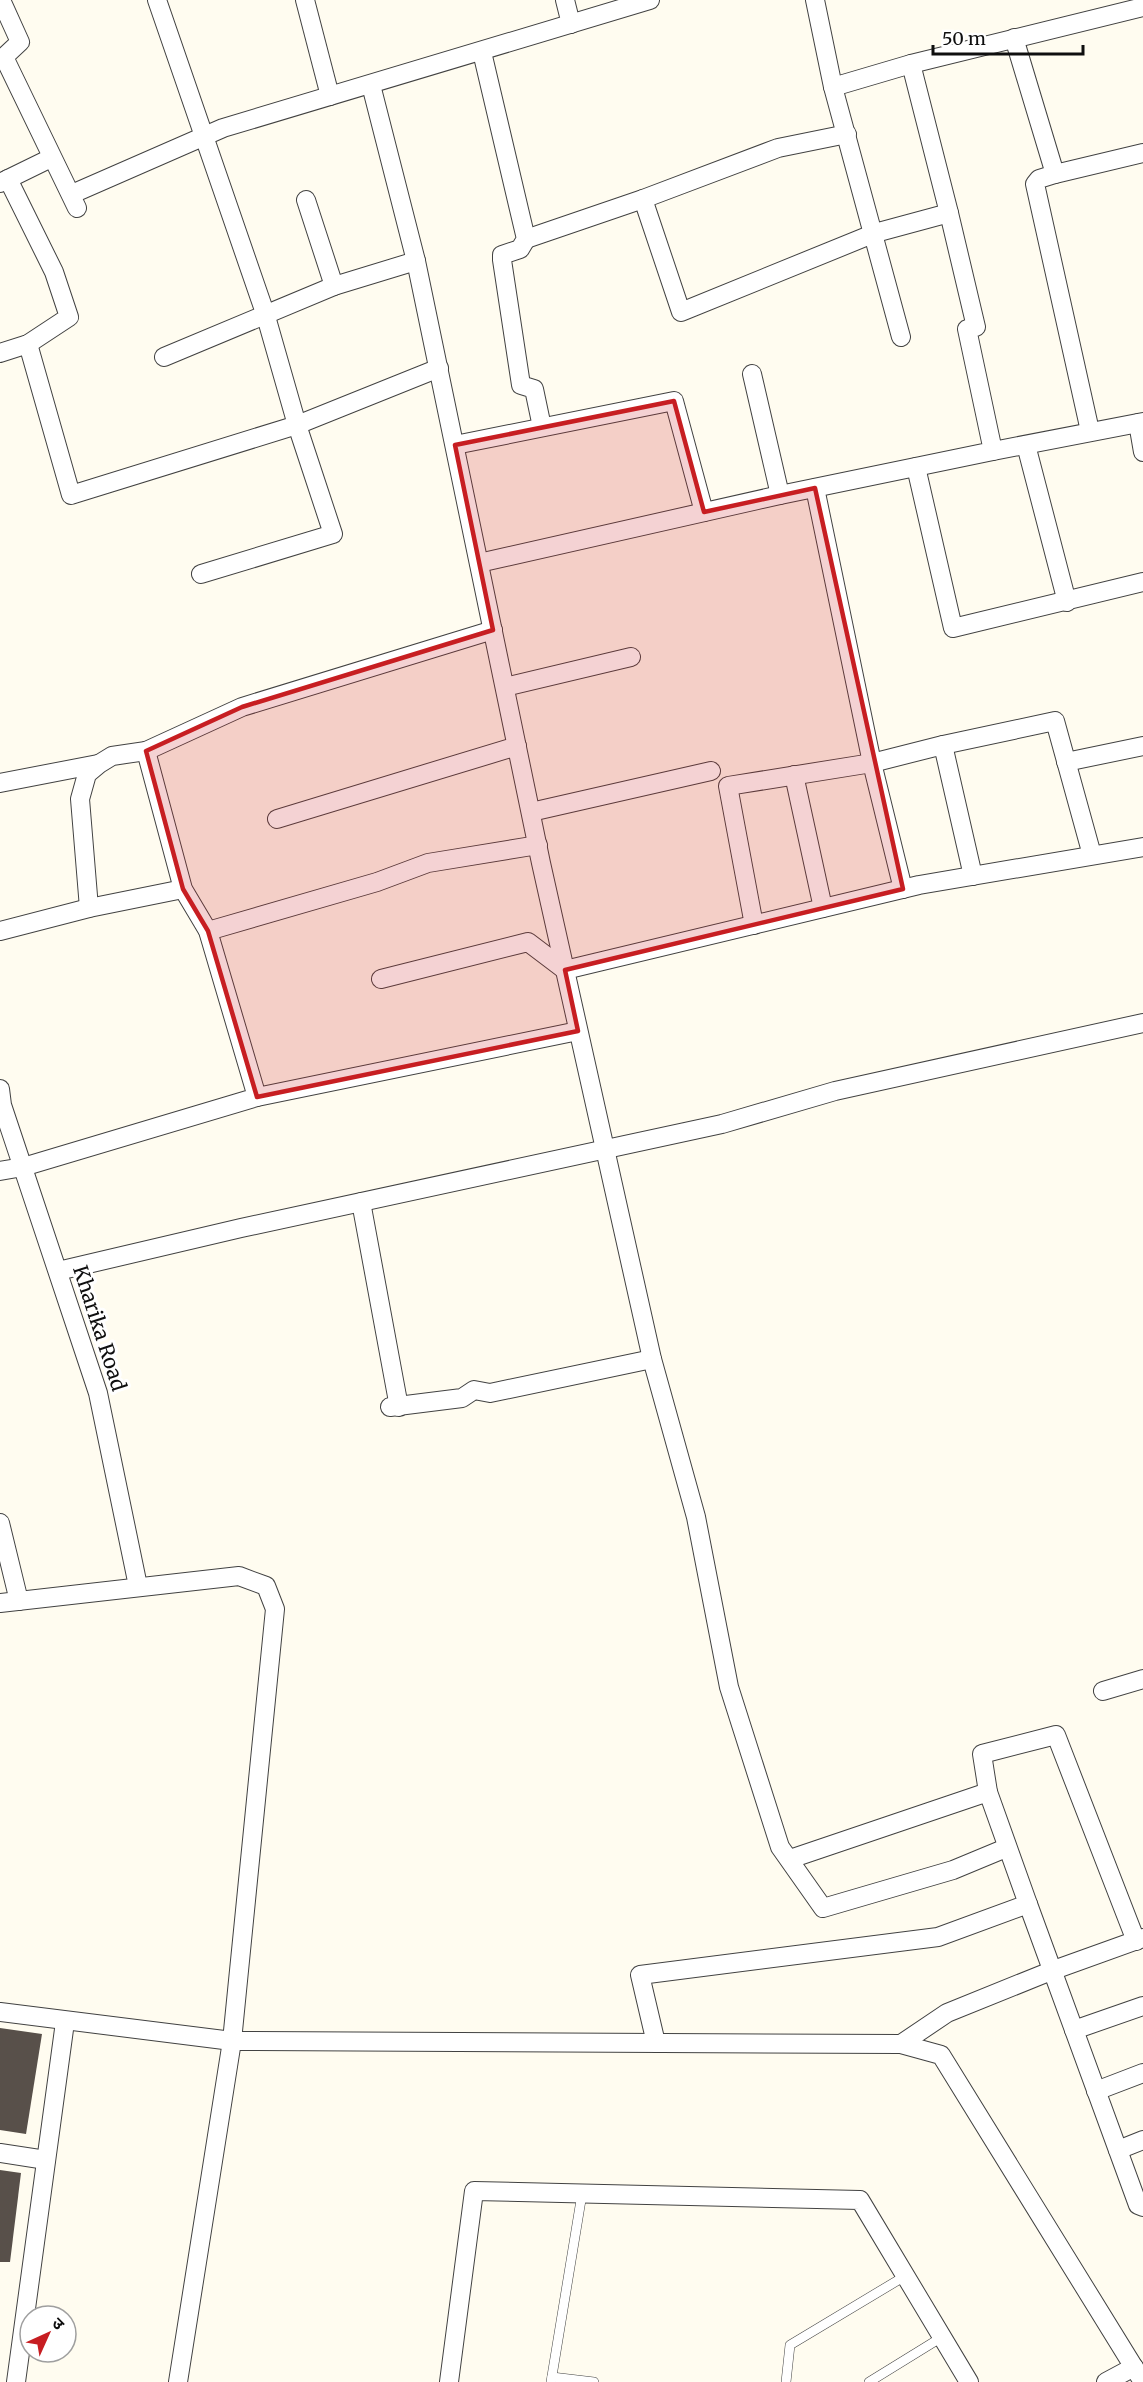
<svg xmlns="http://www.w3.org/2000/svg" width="1143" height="2382" font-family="Merriweather,'Noto Sans Devanagari',serif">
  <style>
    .building { fill: #58504a }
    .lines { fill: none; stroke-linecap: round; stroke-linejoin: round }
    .service-casing { stroke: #424242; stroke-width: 10 }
    .minor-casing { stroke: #424242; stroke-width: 20 }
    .service { stroke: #fff; stroke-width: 9 }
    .minor { stroke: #fff; stroke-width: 18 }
    .marked { fill: #c71e22; fill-opacity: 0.2; stroke: #c71e22; stroke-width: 4.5; stroke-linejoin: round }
    .labels { text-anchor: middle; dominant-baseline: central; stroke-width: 6; stroke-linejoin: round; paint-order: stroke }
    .street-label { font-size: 20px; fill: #0f0f0f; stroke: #fff }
  </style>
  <rect width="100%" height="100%" fill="#fffcf0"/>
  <g class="building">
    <path d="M0,2028l42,6 -16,100 -26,-4z"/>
    <path d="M0,2170l21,3 -11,89h-10z"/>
  </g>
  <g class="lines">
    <g class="service-casing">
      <g id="service">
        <path d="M552,2377l42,5"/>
        <path d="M551,2382l31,-188"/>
        <path d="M786,2382l4,-37 115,-69"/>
        <path d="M869,2382l73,-45"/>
      </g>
    </g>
    <g class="minor-casing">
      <g id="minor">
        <path d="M1,0l19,42 -16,15 73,151"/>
        <path d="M157,0l108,313 32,112 36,109 -132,40"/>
        <path d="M305,0l25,96"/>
        <path d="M565,0l6,24"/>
        <path d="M815,0l18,87 68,250"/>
        <path d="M1014,38l41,136 88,-21"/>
        <path d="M482,52l44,187 -6,10 -18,6v5l19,125 13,4 8,38"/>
        <path d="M911,64l232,-57"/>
        <path d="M371,85l45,176 125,602 111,496 44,158 33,170 51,160 43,61 130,-38 53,-22"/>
        <path d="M833,87l78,-23 38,149 -74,20 -194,79 -38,-113 135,-51 69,-14"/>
        <path d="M1055,174l-16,5 -4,5 55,247"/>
        <path d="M0,183l51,-25"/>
        <path d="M72,194l151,-66 427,-128"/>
        <path d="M306,200l28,86"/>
        <path d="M526,239l117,-40"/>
        <path d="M28,344l43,151 226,-70 142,-57"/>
        <path d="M0,353l28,-9 41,-27 -15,-45 -46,-93"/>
        <path d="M164,357l170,-71 82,-25"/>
        <path d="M752,374l28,121"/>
        <path d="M1138,423l5,29"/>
        <path d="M455,445l219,-44 30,111"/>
        <path d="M1026,445l41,157"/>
        <path d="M993,451l150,-29"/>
        <path d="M916,467l37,161 190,-46"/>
        <path d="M815,488l57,275 31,126"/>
        <path d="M479,563l301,-68 213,-44 -26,-122 9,-2 -27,-114"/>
        <path d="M505,687l126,-30"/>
        <path d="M943,745l112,-24 37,134"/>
        <path d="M1066,762l77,-16"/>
        <path d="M794,775l29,133"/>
        <path d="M0,783l98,-19"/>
        <path d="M531,812l180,-41"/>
        <path d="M277,819l240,-73"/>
        <path d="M89,908l-9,-109 7,-25 12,-10 13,-8 34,-5 96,-44 251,-77"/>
        <path d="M754,925l-26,-139 144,-23 71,-18 30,131"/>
        <path d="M0,931l89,-23 94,-19"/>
        <path d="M208,931l169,-49 51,-19 110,-18"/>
        <path d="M381,979l147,-37 37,28 354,-85 224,-38"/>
        <path d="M0,1089l2,16 96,288 40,193"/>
        <path d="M257,1097l321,-66"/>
        <path d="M0,1171l23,-4 234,-70 -49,-166 -25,-42 -37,-138"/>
        <path d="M361,1202l38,205"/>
        <path d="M58,1271l183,-43 481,-104 113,-33 308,-68"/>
        <path d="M390,1407l72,-9 12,-8 16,3 162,-34"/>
        <path d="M0,1523l19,78"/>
        <path d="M0,1603l239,-27 27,10 9,23 -43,432 -54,341"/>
        <path d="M1103,1691l40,-12"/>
        <path d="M988,1792l-6,-38 74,-19 80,206"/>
        <path d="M1028,1904l110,301 5,2"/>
        <path d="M0,2012l232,29 669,3 40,11 202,327"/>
        <path d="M1074,2030l69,-24"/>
        <path d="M656,2043l-16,-68 298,-38 90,-33 -40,-112 -198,67"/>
        <path d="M901,2044l46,-31 104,-42 92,-33"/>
        <path d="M1096,2091l47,-18"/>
        <path d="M1118,2150l25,-10"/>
        <path d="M0,2153l46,7"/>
        <path d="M16,2382l49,-360"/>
        <path d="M449,2382l25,-191 386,9 109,182"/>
        <path d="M1106,2382l28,-15"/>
      </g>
    </g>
    <use href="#service" class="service"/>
    <use href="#minor" class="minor"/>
  </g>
  <path class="marked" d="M674,401l30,111 111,-24 88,401 -338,81 13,61 -321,66 -49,-166 -25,-42 -37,-138 96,-44 251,-77 -38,-185z"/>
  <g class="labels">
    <g class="street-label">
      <text transform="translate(100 1328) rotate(72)">Kharika Road</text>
    </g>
  </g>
  <g transform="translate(48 2334) rotate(45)"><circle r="28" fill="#ffffff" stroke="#9f9f9f" stroke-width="1.5"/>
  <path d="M0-4.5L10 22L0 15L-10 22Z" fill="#c71e22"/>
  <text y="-9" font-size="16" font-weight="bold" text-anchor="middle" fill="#0f0f0f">उ</text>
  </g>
  <path d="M933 45v9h150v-9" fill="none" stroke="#0f0f0f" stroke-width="3"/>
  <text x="942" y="45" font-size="18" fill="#0f0f0f" stroke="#ffffff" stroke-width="4.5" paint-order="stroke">50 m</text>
</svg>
